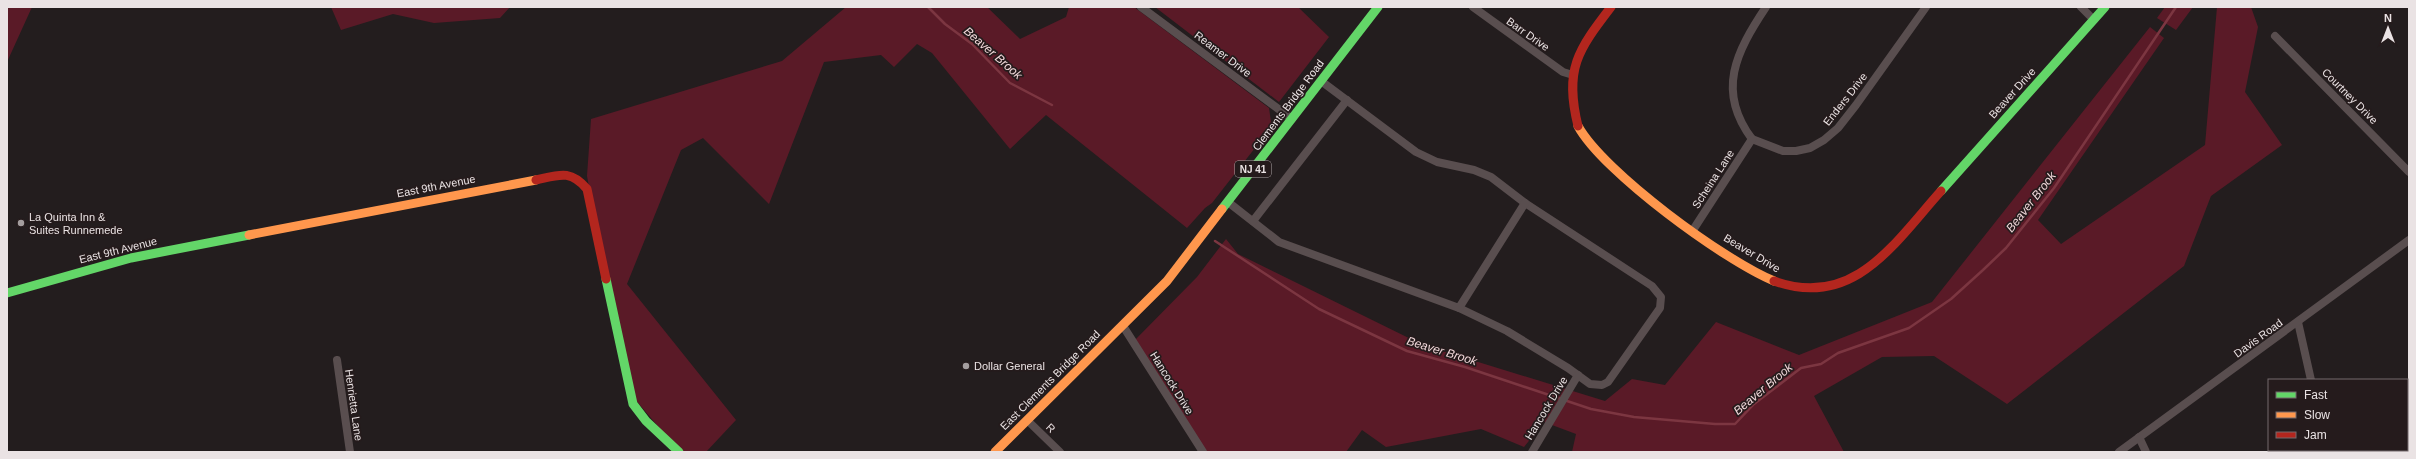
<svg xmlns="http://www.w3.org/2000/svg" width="2416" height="459" font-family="Helvetica,sans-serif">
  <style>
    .green { fill: #5a1a27 }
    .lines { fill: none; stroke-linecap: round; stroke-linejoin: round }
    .stream { stroke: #7c3641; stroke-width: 2.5 }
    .street { stroke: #594e4f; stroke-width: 8 }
    .fast { stroke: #63d668; stroke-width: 9 }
    .slow { stroke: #ff974d; stroke-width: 9 }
    .jam { stroke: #b3261e; stroke-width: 9 }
    .poi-dot { fill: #a49e9f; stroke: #251b1c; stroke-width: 1.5 }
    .labels { text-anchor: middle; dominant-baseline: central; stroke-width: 3.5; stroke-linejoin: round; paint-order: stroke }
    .shield { fill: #251b1c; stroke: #afa7a8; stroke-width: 1 }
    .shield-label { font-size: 10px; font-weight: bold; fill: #eae3e4 }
    .street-label { font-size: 11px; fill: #eae3e4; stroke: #251b1c }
    .poi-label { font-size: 11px; fill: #eae3e4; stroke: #251b1c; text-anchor: start }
    .water-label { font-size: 12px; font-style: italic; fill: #f2d9db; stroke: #251b1c }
  </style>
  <rect width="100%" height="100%" fill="#231d1e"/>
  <g class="green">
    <path d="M7,7h25l-25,55z"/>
    <path d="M331,7h179l-10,11 -66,5 -41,-9 -52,16z"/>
    <path d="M846,7h141l33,32 46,-22 3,-10h65l135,101 2,14 -2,8 -57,73 -7,5 -18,20 -141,-113 -36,34 -78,-96 -15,-9 -23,23 -13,-12 -57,7 -55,142 -66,-66 -22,12 -54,134 109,136 -30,32h-26l-53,-62 -40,-214 4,-57 191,-58z"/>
    <path d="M1155,7h143l31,30 -50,65z"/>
    <path d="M2165,7h28l-17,23 -19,-12z"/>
    <path d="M2217,7h34l7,20 -13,65 37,53 -71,51 -27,70 -177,138 -73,-48 -52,1 -68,39 30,56h-272l4,-18 -32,-12 -20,25 -43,-18 -95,18 -24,-17 -16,22h-140l-72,-111 63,-64 29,-38 12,15 185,91 182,56 27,-22 33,6 51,-63 83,33 133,-53 218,-275 14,11 -126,182 23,24 144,-99z"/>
  </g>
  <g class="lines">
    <g class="stream">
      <path d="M928,7l17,17 27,20 38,39 42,22"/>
      <path d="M1215,241l104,68 88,42 58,16 126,42 43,8 81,7h20l19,-20 47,-36 20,-4 17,-11 71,-25 42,-29 32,-29 23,-22 48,-60 122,-181"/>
    </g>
    <g class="street">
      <path d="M1141,7l151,112"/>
      <path d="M1473,7l90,65 10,3"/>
      <path d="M2081,7l13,13"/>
      <path d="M2275,36l134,136"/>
      <path d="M1321,81l95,71 21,10 37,8 17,7 34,26 127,83 9,11 -1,11 -52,74 -6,3 -12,-1 -22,-16 -61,-37 -48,-23"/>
      <path d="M1752,139l31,12h13l14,-3 14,-8 14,-12 18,-23 70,-98"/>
      <path d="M1752,139c-36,-48 -16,-87 14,-132"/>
      <path d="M1228,202l51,40 180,66 66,-105"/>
      <path d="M1253,221l94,-121"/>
      <path d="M1693,230l59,-91"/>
      <path d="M2298,322l13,58"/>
      <path d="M1123,326l80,126"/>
      <path d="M337,360l13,92"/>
      <path d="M1027,420l33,32"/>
      <path d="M2139,437l7,15"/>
      <path d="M2319,450v2"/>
      <path d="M1532,452l46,-77"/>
      <path d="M2119,452l290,-212"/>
    </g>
    <g class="fast">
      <path d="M1941,191l164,-184"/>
      <path d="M1222,209l156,-202"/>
      <path d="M606,279l27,125 13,17 33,31"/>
      <path d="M7,293l124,-35 118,-23"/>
    </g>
    <g class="slow">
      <path d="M1578,126c25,46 147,135 196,155"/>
      <path d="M249,235l287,-55"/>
      <path d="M995,452l172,-171 55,-72"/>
    </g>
    <g class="jam">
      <path d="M1578,126c-14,-57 0,-76 33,-119"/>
      <path d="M536,180c23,-5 34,-11 51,9l19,90"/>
      <path d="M1774,281c80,29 121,-39 167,-90"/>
    </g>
  </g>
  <g class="poi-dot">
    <circle cx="21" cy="223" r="4"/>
    <circle cx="966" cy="366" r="4"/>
  </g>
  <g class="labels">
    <rect class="shield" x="1235" y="161" width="36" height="16" rx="3"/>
    <g class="shield-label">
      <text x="1253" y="169">NJ 41</text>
    </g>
    <g class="street-label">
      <text transform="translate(1528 34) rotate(35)">Barr Drive</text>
      <text transform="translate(1223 54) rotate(37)">Reamer Drive</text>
      <text transform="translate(2012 93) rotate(-48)">Beaver Drive</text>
      <text transform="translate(2350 96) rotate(45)">Courtney Drive</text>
      <text transform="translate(1845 99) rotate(-52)">Enders Drive</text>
      <text transform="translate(1288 105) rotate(-53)">Clements Bridge Road</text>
      <text transform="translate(1713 179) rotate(-57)">Scheina Lane</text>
      <text transform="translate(436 186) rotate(-11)">East 9th Avenue</text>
      <text transform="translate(118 250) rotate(-14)">East 9th Avenue</text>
      <text transform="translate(1752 253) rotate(31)">Beaver Drive</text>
      <text transform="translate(2258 338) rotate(-36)">Davis Road</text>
      <text transform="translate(1050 380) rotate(-45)">East Clements Bridge Road</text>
      <text transform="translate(1172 383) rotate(58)">Hancock Drive</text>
      <text transform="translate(354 405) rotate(82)">Henrietta Lane</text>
      <text transform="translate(1546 408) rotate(-59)">Hancock Drive</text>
      <text transform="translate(1051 428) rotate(44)">R</text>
    </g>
    <g class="poi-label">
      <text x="29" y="217">La Quinta Inn &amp;<tspan x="29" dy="13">Suites Runnemede</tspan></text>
      <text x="974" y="366">Dollar General</text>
    </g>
    <g class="water-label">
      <text transform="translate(993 53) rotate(41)">Beaver Brook</text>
      <text transform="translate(2031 202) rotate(-52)">Beaver Brook</text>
      <text transform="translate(1442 351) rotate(17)">Beaver Brook</text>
      <text transform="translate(1763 389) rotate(-40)">Beaver Brook</text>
    </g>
  </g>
  <rect width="2416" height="459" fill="none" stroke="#eae3e4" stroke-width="16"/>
  <rect x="2268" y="379" width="140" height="72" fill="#251b1c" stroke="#746b6c"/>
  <rect x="2276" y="392" width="20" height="6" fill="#63d668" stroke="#746b6c"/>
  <text x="2304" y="399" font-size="12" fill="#eae3e4">Fast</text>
  <rect x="2276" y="412" width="20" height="6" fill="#ff974d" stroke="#746b6c"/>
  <text x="2304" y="419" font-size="12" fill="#eae3e4">Slow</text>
  <rect x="2276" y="432" width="20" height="6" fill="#b3261e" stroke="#746b6c"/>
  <text x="2304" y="439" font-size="12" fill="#eae3e4">Jam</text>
  <g transform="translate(2388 28)" stroke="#251b1c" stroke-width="3" paint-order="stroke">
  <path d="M0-3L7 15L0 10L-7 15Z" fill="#eae3e4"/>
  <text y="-6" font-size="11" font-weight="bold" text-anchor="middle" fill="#eae3e4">N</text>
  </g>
</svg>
